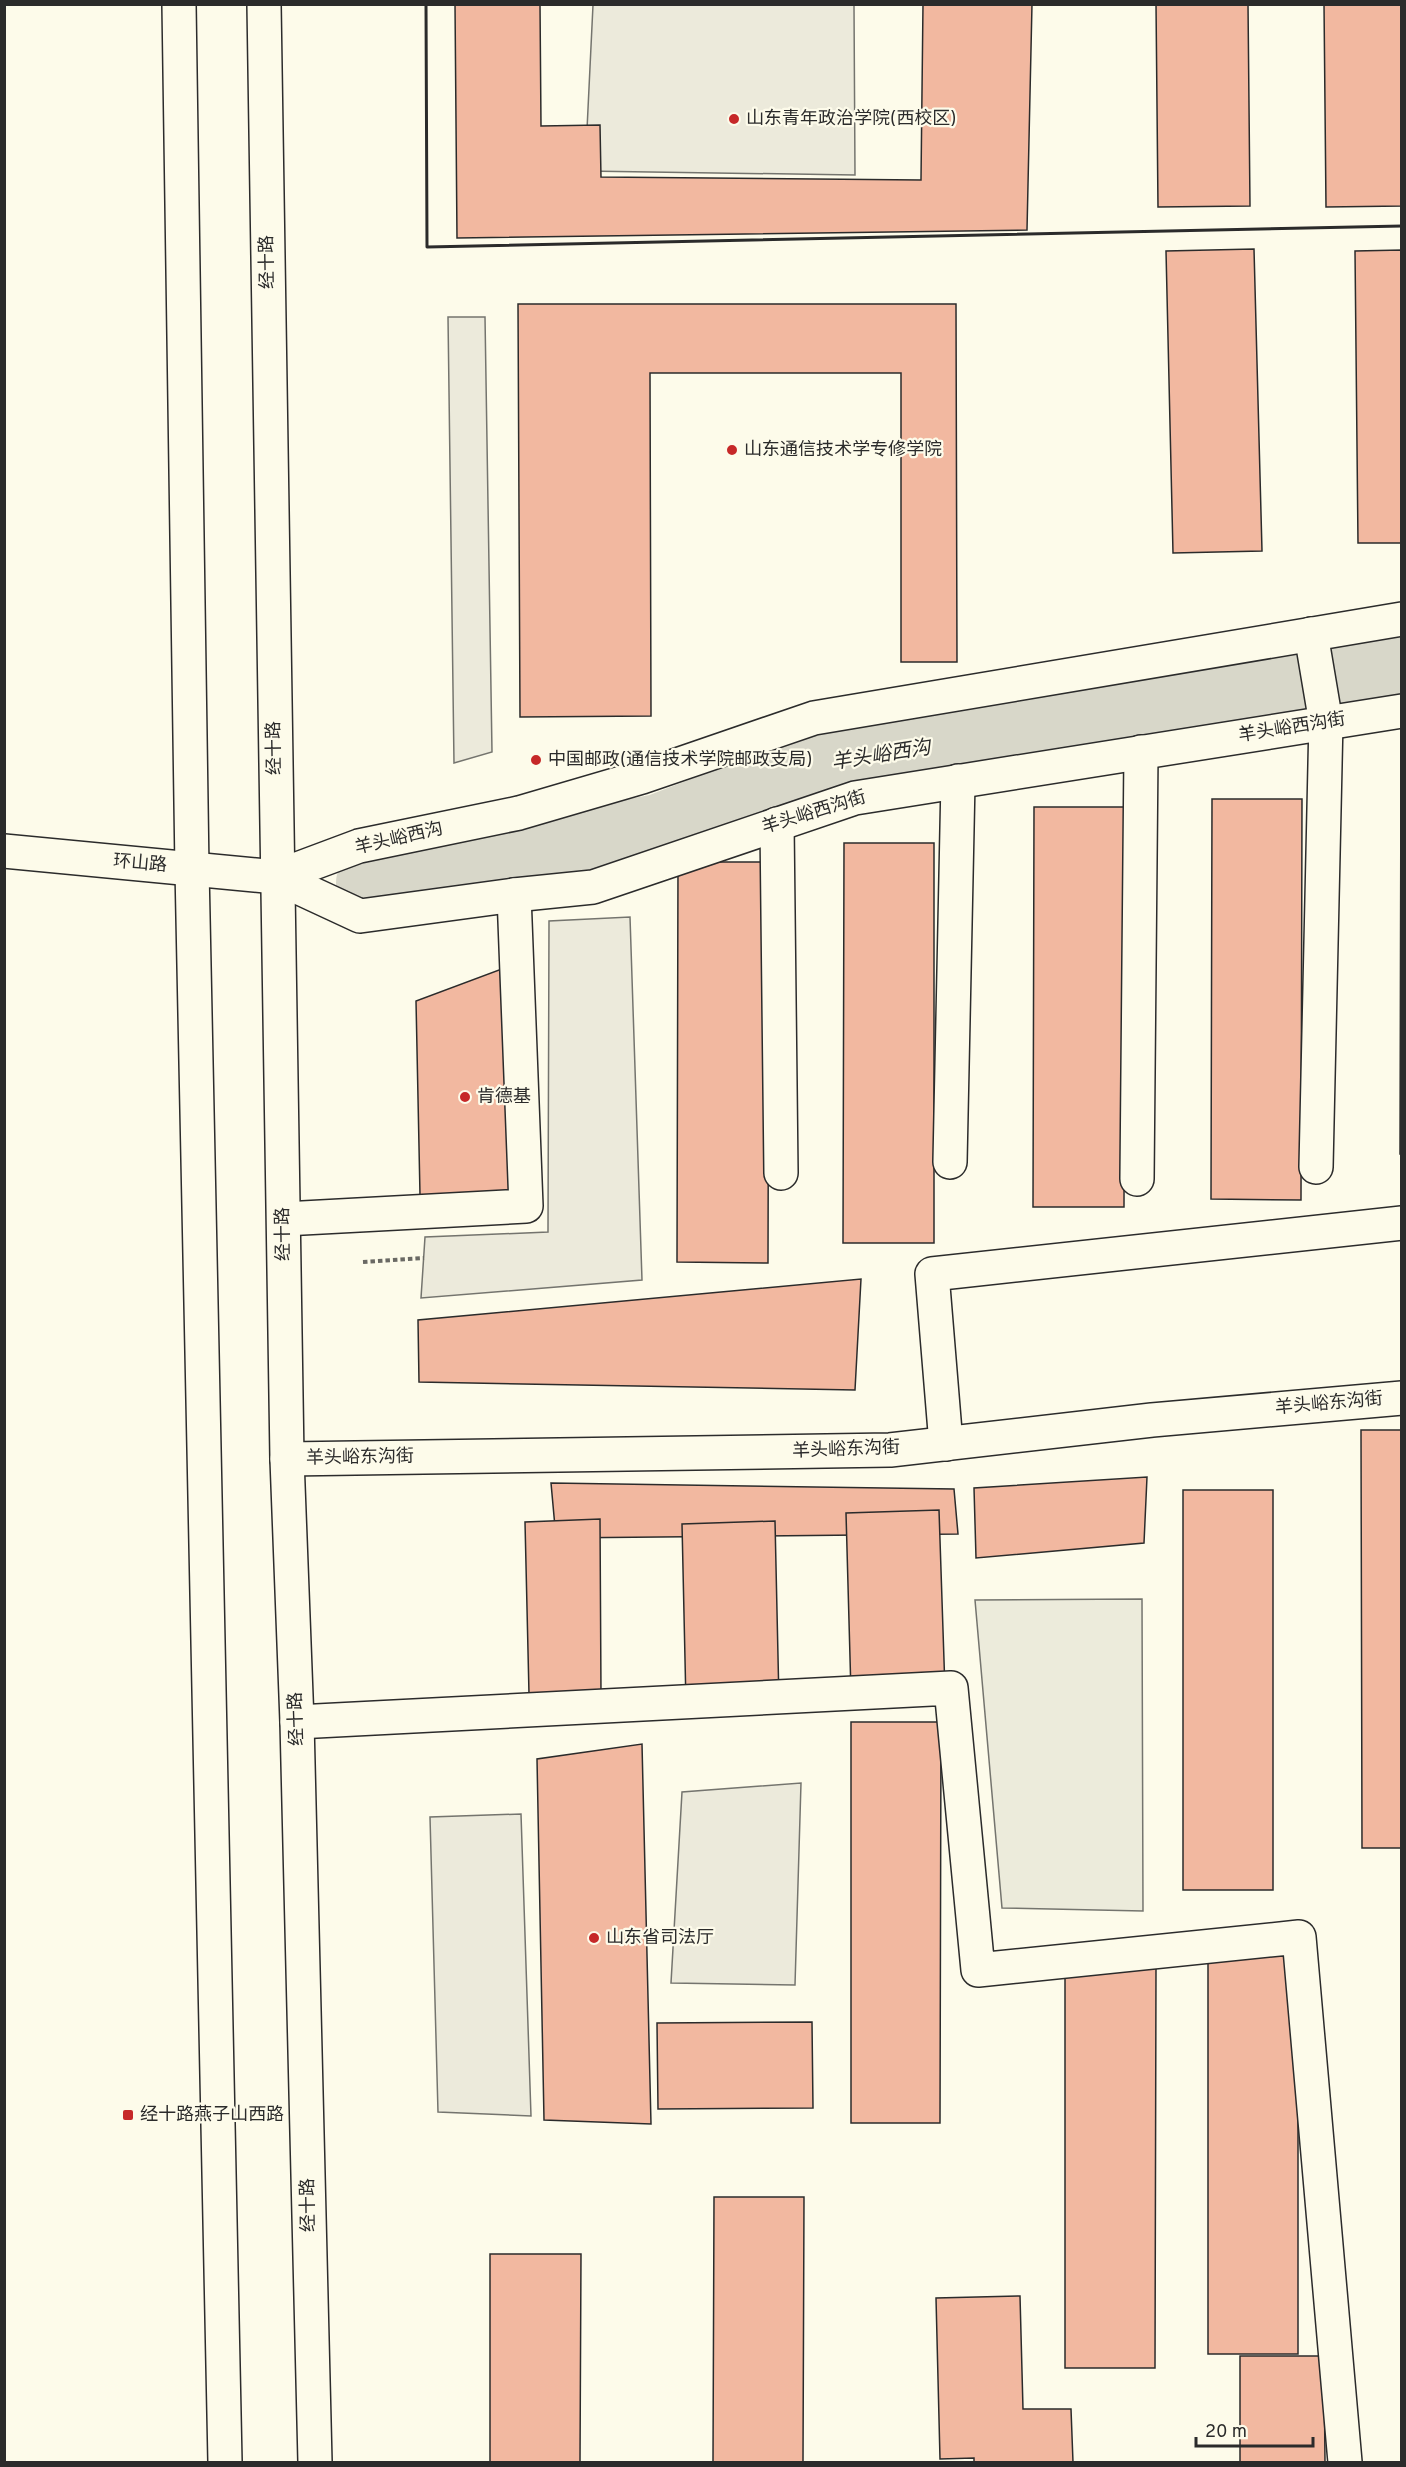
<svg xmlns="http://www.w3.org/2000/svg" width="1406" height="2467" font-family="Overpass,'Noto Sans SC',sans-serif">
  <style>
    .green { fill: #ecebdb; stroke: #74746e; stroke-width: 1.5 }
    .parking { fill: #eceadb; stroke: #74746e; stroke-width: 1.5 }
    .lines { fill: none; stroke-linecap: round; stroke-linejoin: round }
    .river { stroke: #d8d7c9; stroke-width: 70 }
    .building { fill: #f2b8a0; stroke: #2b2b2b; stroke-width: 1.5 }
    .minor-casing { stroke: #2b2b2b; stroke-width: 36 }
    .highway-casing { stroke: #2b2b2b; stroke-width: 36 }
    .path { stroke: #6a6964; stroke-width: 4; stroke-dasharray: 4.5 3; stroke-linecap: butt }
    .minor { stroke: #fdfbea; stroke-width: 33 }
    .highway { stroke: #fdfbea; stroke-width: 33 }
    .wall { stroke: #2b2b2b; stroke-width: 3 }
    .poi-dot { fill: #c62828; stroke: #fdfbea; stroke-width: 2 }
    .labels { text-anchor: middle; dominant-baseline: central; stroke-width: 4.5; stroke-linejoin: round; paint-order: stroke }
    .poi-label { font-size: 18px; fill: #2b2b2b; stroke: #fdfbea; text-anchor: start }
    .street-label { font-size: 18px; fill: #2b2b2b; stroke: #fdfbea }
    .water-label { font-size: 20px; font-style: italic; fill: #2b2b2b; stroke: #fdfbea }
  </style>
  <rect width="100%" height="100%" fill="#fdfbea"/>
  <path class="green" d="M1142,1599l1,312 -141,-3 -27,-308z"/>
  <g class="parking">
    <path d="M593,5h261l1,170 -270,-4z"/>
    <path d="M448,317h37l7,435 -38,11z"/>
    <path d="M630,917l12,363 -221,18 4,-61 123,-5 1,-311z"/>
    <path d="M801,1783l-6,202 -124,-2 11,-191z"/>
    <path d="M521,1814l10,302 -93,-4 -8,-295z"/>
  </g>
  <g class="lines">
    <path class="river" d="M371,883l288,-54 173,-67 218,-32 352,-60"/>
  </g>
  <g class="building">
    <path d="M455,4h85l1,122 59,-1 1,52 320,3 2,-176h109l-5,226 -570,8z"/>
    <path d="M1156,4h92l2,202 -92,1z"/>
    <path d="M1324,4h78v202l-76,1z"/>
    <path d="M1254,249l8,302 -89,2 -7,-302z"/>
    <path d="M1402,250v293h-44l-3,-292z"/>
    <path d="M518,304h438l1,358h-56v-289h-251l1,343 -131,1z"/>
    <path d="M1401,754h1v400h-2z"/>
    <path d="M1212,799h90l-1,401 -90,-1z"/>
    <path d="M1034,807h91l-1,400h-91z"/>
    <path d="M844,843h90v400h-91z"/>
    <path d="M678,862h91l-1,401 -91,-1z"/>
    <path d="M507,967l9,226 -96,2 -4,-194z"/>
    <path d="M861,1279l-6,111 -436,-8 -1,-62z"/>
    <path d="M1361,1430h41v418h-40z"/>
    <path d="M1147,1477l-3,66 -168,15 -2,-70z"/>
    <path d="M551,1483l403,6 4,45 -402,4z"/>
    <rect x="1183" y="1490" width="90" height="400"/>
    <path d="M939,1510l6,180 -94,3 -5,-180z"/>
    <path d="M600,1519l1,175h-72l-4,-172z"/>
    <path d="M775,1521l4,180 -93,3 -4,-180z"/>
    <path d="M851,1722h90l-1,401h-89z"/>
    <path d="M642,1744l9,380 -107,-4 -7,-361z"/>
    <rect x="1208" y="1954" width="90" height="400"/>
    <path d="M1065,1968h91l-1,400h-90z"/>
    <path d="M812,2022l1,86 -155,1 -1,-86z"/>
    <path d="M714,2197h90l-1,265h-90z"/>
    <path d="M490,2254h91l-1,208h-90z"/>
    <path d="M1020,2296l3,113h48l2,53h-99v-4l-34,1 -4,-161z"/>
    <path d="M1240,2356h84l1,106h-85z"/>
  </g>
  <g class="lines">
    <g class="minor-casing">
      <g id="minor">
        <path d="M1311,634l15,89"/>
        <path d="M777,824l4,349"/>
        <path d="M4,851l272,26 84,39 154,-21 79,-8 262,-89 547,-87"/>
        <path d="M276,877l83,-31 160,-33 123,-36 172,-59 588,-99"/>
        <path d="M950,1162l8,-381"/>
        <path d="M1316,1167l10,-447"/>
        <path d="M1137,1179l4,-427"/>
        <path d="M284,1219l242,-13 -12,-311"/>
        <path d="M946,1444l-14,-170 470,-51"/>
        <path d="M287,1459l603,-9 262,-30 250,-22"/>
        <path d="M297,1722l654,-34 27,282 321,-33 46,525"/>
      </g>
    </g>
    <g class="highway-casing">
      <g id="highway">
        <path d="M179,4l13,865 33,1593"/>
        <path d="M264,4l23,1455 10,263 18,740"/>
      </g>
    </g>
    <path class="path" d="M363,1262l61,-4"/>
    <use href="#minor" class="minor"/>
    <use href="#highway" class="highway"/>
    <path class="wall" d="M426,4l1,243 975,-21"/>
  </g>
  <g class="poi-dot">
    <circle cx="734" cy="119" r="6"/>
    <circle cx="732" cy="450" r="6"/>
    <circle cx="536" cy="760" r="6"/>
    <circle cx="465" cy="1097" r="6"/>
    <circle cx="594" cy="1938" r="6"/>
    <rect x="122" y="2109" width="12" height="12" rx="3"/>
  </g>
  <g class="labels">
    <g class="poi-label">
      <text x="746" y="119">山东青年政治学院(西校区)</text>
      <text x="744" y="450">山东通信技术学专修学院</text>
      <text x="548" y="760">中国邮政(通信技术学院邮政支局)</text>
      <text x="477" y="1097">肯德基</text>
      <text x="606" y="1938">山东省司法厅</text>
      <text x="140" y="2115">经十路燕子山西路</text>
    </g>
    <g class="street-label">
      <text transform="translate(268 262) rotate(-91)">经十路</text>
      <text transform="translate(1292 728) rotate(-9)">羊头峪西沟街</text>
      <text transform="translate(275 748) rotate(-91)">经十路</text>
      <text transform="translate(814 813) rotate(-17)">羊头峪西沟街</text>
      <text transform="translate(399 839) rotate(-13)">羊头峪西沟</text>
      <text transform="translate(140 864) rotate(5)">环山路</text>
      <text transform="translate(284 1234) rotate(-91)">经十路</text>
      <text transform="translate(1329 1404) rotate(-5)">羊头峪东沟街</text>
      <text transform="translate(846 1450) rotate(-2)">羊头峪东沟街</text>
      <text transform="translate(360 1458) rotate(-1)">羊头峪东沟街</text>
      <text transform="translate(297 1719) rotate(-92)">经十路</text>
      <text transform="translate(309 2205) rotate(-91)">经十路</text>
    </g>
    <g class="water-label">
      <text transform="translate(881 756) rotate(-9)">羊头峪西沟</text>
    </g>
  </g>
  <rect width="1406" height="2467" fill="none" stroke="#2b2b2b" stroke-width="12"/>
  <path d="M1196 2437v9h117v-9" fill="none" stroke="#2b2b2b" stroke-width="3"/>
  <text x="1205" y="2437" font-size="18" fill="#2b2b2b" stroke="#fdfbea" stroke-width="4.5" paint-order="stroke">20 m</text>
</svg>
